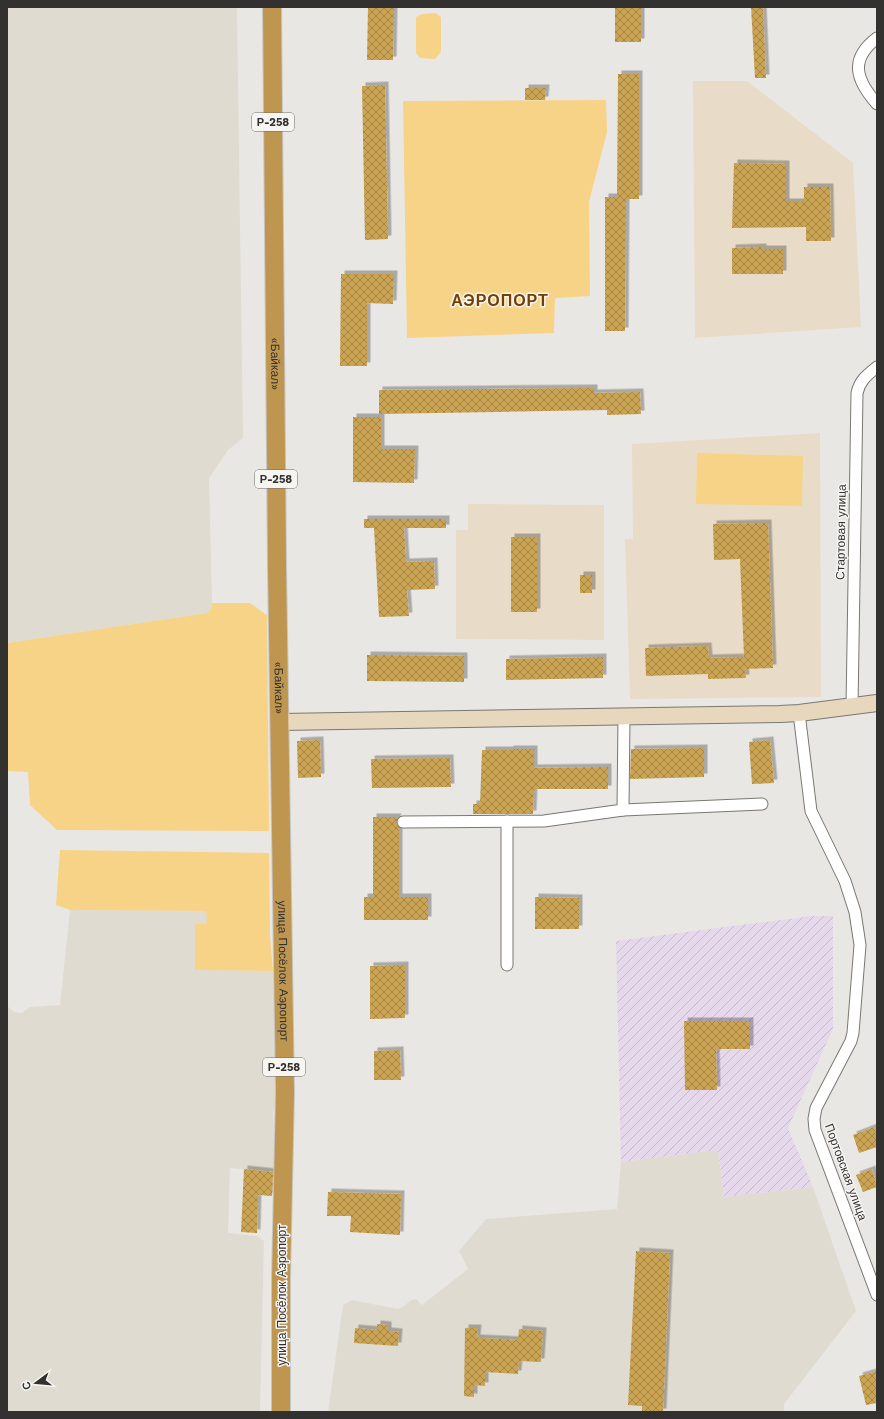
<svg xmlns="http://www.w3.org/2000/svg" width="884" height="1419" font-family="'Work Sans',sans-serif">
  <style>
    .built { fill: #e0dbd1 }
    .industrial { fill: url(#industrial-furrows) }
    .education { fill: #e8dcc8 }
    .park { fill: #f7d388 }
    .building { fill: url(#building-cross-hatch); filter: url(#shadow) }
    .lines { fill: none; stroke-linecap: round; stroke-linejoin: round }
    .minor-casing { stroke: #797774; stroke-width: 13 }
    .secondary-casing { stroke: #797774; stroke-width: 18 }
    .trunk-casing { stroke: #c6c5c5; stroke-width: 20 }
    .minor { stroke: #fff; stroke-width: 11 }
    .secondary { stroke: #e7d7bd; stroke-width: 16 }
    .trunk { stroke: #bf9650; stroke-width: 18 }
    .labels { text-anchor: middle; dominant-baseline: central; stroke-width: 3; stroke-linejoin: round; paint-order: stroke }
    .shield { fill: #f6f5f1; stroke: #6d6c6a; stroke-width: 1 }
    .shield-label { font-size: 11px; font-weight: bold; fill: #323130 }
    .street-label { font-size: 12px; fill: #323130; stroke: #f6f5f1 }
    .district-label { font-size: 16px; font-weight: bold; letter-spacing: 1px; fill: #764100; stroke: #f6f5f1 }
  </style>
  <defs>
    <pattern id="industrial-furrows" width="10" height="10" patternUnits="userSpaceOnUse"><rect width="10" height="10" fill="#e6d8eb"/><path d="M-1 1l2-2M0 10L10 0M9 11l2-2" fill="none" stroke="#c6baca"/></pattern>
    <pattern id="building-cross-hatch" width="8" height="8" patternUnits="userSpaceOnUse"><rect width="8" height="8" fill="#caa453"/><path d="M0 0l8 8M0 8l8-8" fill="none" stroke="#a58645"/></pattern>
    <filter id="shadow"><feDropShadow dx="3.5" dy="-3.5" stdDeviation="0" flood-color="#0004"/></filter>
  </defs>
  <rect width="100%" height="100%" fill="#e9e7e4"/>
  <g class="built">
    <path d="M7,7h230l6,431 -15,12 -19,28 3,125v6l-5,4 -200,30z"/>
    <path d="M70,910l137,1v13h-12v46l78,1 4,124 -4,18 3,55 -2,4 -44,-4 -2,65 29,3 7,5 -4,171h-253v-406l7,6 8,1 8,-6 30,-2z"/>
    <path d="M718,1150l6,47 89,-10 43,124 -72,93v8h-456l15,-107 9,-5 46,9 5,-2 8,-7 5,-1 6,6 46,-36 -9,-18 27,-32 131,-10 4,-47z"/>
  </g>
  <path class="industrial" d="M812,916h21v113l-45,99 25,59 -89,10 -6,-47 -97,12 -5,-221z"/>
  <g class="education">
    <path d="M693,81h54l106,82 8,164 -166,11z"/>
    <path d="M820,433l1,264 -191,2 -5,-160h8l-1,-95z"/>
    <path d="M468,504l136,1v135l-148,-1v-109h12z"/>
  </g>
  <g class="park">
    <path d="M436,13l5,4v35l-6,7 -15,-1 -4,-5v-36l6,-3z"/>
    <path d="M606,100l1,32 -18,70 1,94 -35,2 -1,35 -147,5 -4,-237z"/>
    <path d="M697,453l106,3 -1,50 -106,-2z"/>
    <path d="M212,603h38l17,12 2,216 -212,-1 -27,-25 -2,-33 -21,-1v-128l200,-30 5,-4z"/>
    <path d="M60,850l209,3 1,84 3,34 -78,-1v-46h12l-1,-13 -136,-1 -14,-5z"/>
  </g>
  <g class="building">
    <path d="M368,7h26l-1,53h-26z"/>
    <rect x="615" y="7" width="26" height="35"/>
    <path d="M751,7h12l3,71h-11z"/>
    <path d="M618,74h21v125h-13l-1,132h-20v-134h12z"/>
    <path d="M385,85l3,154 -23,1 -3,-154z"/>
    <path d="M525,88h21l-1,12h-20z"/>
    <path d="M734,163l52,1v38h18v-15h26l1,54h-25v-14l-74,1z"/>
    <path d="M763,247v2h20v25h-51v-26z"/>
    <path d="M341,274h53l-1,30 -26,-1v63h-27z"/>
    <path d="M594,388v5l46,-1 1,22 -34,1v-5l-228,4v-24z"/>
    <path d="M353,417h28v32h34l-1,34 -61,-1z"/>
    <path d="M364,519h82v9h-42l2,34 28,-1 1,28 -28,1 2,26 -30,1 -5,-89h-10z"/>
    <path d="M768,523l5,145 -28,1 1,9 -38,1v-5l-62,2 -1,-28 63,-2 1,12 35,-1 -4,-98 -26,1 -1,-36z"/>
    <rect x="511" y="537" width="26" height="75"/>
    <rect x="580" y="575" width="12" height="18"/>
    <path d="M367,655l97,1v26l-97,-1z"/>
    <path d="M603,657v21l-97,2v-21z"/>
    <path d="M320,740l1,37 -23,1 -1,-37z"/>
    <path d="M770,740l4,43 -22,1 -3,-42z"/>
    <path d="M704,748v29l-74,2 1,-30z"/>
    <path d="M510,749h24v19l74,-1v22h-74l-1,25h-60v-10h7l2,-54h28z"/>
    <path d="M450,758l1,29 -79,1 -1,-29z"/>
    <path d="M373,817h25l-2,5 3,5v70h29v23h-64v-23h9z"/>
    <path d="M535,897l44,1v31h-44z"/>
    <path d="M405,965v53l-35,1v-53z"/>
    <path d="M684,1021h66v28h-34l1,41h-32z"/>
    <path d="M400,1050l1,30h-27v-29z"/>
    <path d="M874,1127l3,10v10l-18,6 -6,-18z"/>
    <path d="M244,1169l29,3 -1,24 -14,-1 -1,38 -16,-1z"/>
    <path d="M872,1169l5,18 -14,5 -7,-17z"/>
    <path d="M328,1192l73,2 -1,41 -50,-3 1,-16h-24z"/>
    <path d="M636,1251l34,2 -7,159h-21v-6l-14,-1z"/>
    <path d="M377,1324l11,1v6l11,1 -1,14 -44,-3 1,-15 22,2z"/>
    <path d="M465,1328h13l-1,10 41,2 1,-11 24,2 -2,31 -22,-1 -1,13 -33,-2v14l-11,-1v12l-10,-1z"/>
    <path d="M877,1371v32l-11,2 -7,-29z"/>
  </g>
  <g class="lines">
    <g class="minor-casing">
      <g id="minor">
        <path d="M877,38c-29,22 -20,43 0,66"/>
        <path d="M852,707l5,-314c3,-13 10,-18 20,-26"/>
        <path d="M799,713l12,98 34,70 10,31 5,33 -7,88 -2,8 -35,67 -2,11 1,11 62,165"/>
        <path d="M623,810l139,-6"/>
        <path d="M403,822l141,-1 79,-11 1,-94"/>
        <path d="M507,965v-144"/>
      </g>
    </g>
    <g class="secondary-casing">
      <path id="secondary" d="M280,722l500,-8 19,-1 78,-10"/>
    </g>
    <g class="trunk-casing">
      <g id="trunk">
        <path id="s1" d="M272,7l5,560 8,525 -4,186v134"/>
      </g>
    </g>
    <use href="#minor" class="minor"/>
    <use href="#secondary" class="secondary"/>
    <use href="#trunk" class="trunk"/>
  </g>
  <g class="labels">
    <g class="shield">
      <rect x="252" y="113" width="42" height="18" rx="3"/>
      <rect x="255" y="470" width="42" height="18" rx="3"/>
      <rect x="263" y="1058" width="42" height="18" rx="3"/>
    </g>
    <g class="shield-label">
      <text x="273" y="122">Р-258</text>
      <text x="276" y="479">Р-258</text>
      <text x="284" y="1067">Р-258</text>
    </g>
    <g class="street-label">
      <text stroke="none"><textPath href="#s1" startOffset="357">«Байкал»</textPath></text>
      <text transform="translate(841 532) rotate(-89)">Стартовая улица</text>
      <text stroke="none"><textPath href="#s1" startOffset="681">«Байкал»</textPath></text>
      <text stroke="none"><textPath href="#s1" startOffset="964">улица Посёлок Аэропорт</textPath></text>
      <text transform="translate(846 1172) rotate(70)">Портовская улица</text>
      <text transform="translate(282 1295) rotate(-90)">улица Посёлок Аэропорт</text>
    </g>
    <g class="district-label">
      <text x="500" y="300">АЭРОПОРТ</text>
    </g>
  </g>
  <rect width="884" height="1419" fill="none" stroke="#323130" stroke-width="16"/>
  <g transform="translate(36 1383) rotate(254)" stroke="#f6f5f1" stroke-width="3" paint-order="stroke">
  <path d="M0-3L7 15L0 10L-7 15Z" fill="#323130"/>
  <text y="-6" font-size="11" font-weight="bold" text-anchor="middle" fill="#323130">С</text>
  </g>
</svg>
